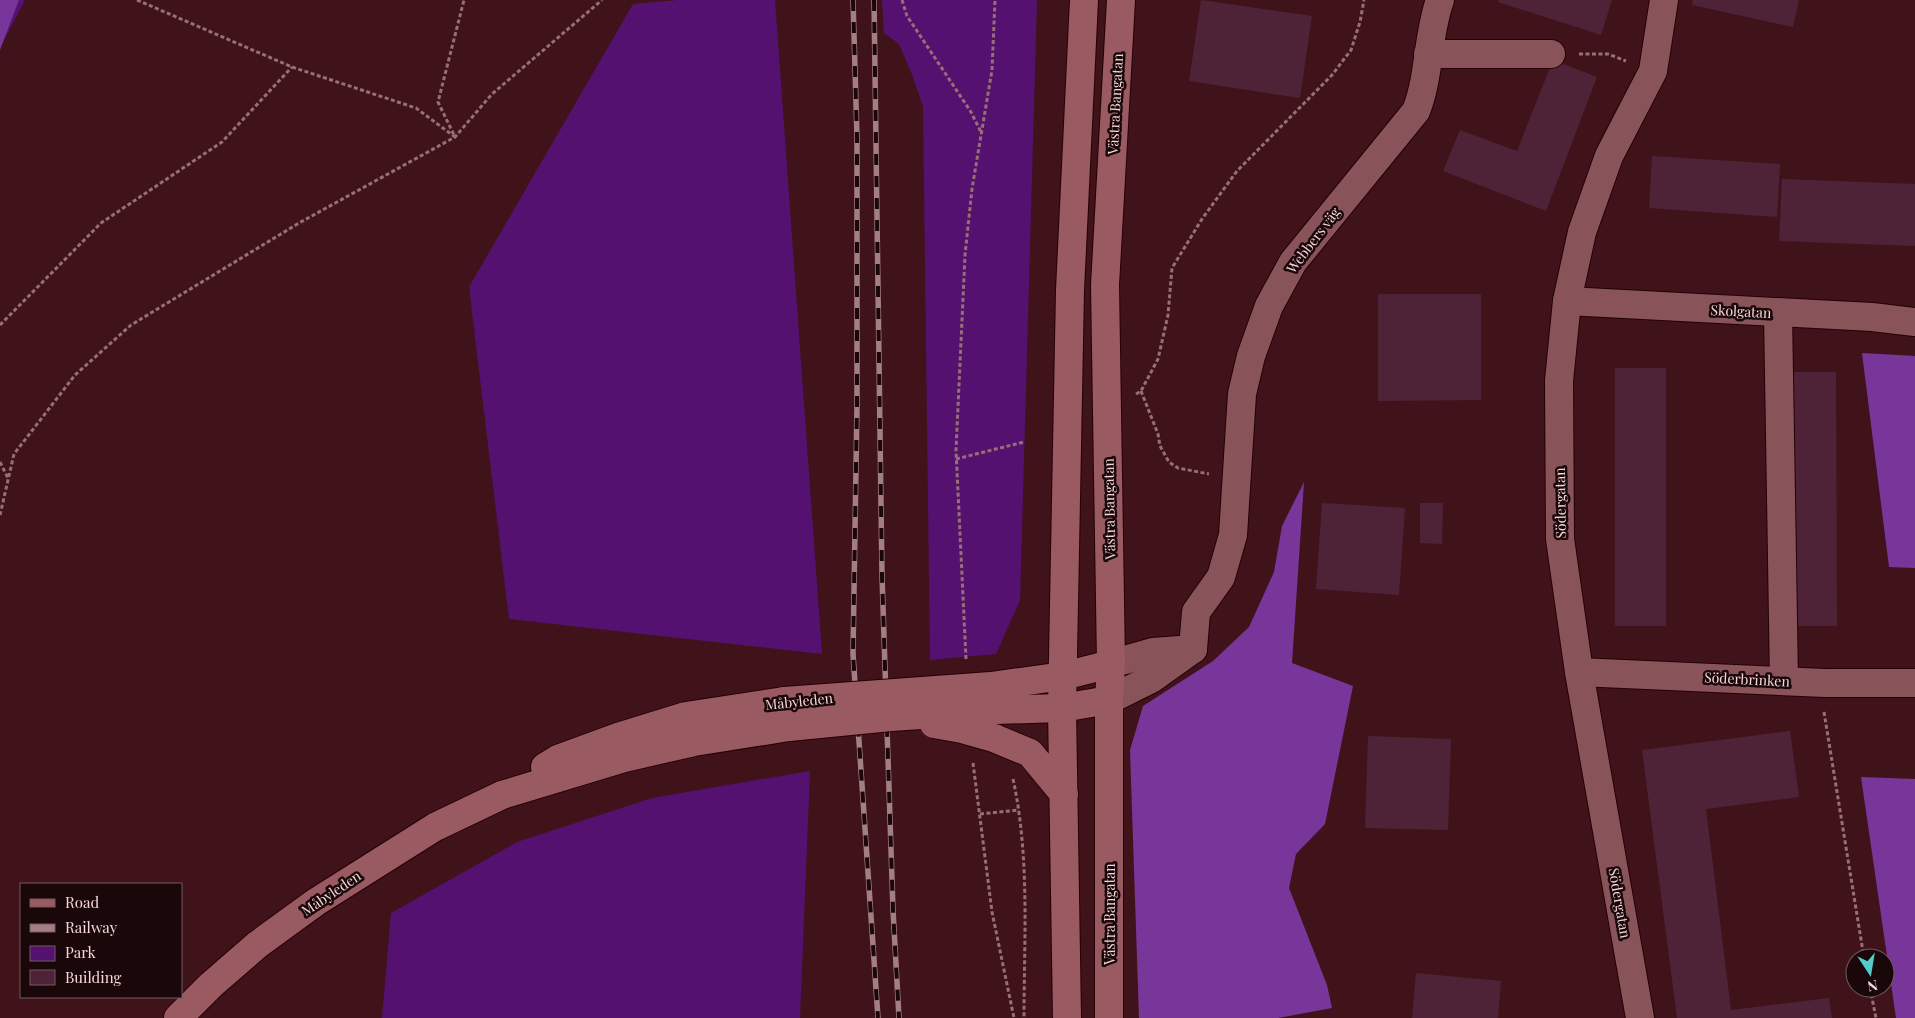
<svg xmlns="http://www.w3.org/2000/svg" width="1915" height="1018" font-family="'Playfair Display',serif">
  <style>
    .green { fill: #541170 }
    .forest { fill: #79369a }
    .building { fill: #4e2337 }
    .lines { fill: none; stroke-linecap: round; stroke-linejoin: round }
    .street-casing { stroke: #240005; stroke-width: 30 }
    .secondary-casing { stroke: #240005; stroke-width: 30 }
    .path { stroke: #967075; stroke-width: 3; stroke-dasharray: 4 2.5; stroke-linecap: butt }
    .street { stroke: #885459; stroke-width: 28 }
    .secondary { stroke: #9a5a61; stroke-width: 28 }
    .rail-casing { stroke: #a37e83; stroke-width: 5.5 }
    .rail { stroke: #1a0709; stroke-width: 4; stroke-dasharray: 11; stroke-linecap: butt }
    .secondary-bridge-casing { stroke: #240005; stroke-width: 30; stroke-linecap: butt }
    .secondary-bridge { stroke: #9a5a61; stroke-width: 28 }
    .labels { text-anchor: middle; dominant-baseline: central; stroke-width: 5; stroke-linejoin: round; paint-order: stroke }
    .street-label { font-size: 14px; fill: #f7d8da; stroke: #1a0709 }
  </style>
  <rect width="100%" height="100%" fill="#40131b"/>
  <g class="green">
    <path d="M0,0h25l-25,48z"/>
    <path d="M678,0h97l47,654 -313,-35 -40,-332 164,-283z"/>
    <path d="M882,0h155l-17,600 -24,54 -66,6 -7,-554 -12,-34 -12,-28 -15,-11z"/>
    <path d="M810,771l-10,247h-418l9,-105 126,-71 135,-44z"/>
  </g>
  <g class="forest">
    <path d="M0,0h19l-19,50z"/>
    <path d="M1862,353l53,3v212l-26,-1z"/>
    <path d="M1304,482l-12,181 61,23 -28,138 -29,30 -7,34 38,97 5,23 -54,10h-139l-9,-268 13,-44 70,-45 36,-34 25,-55 8,-46z"/>
    <path d="M1861,777l54,2v239h-19z"/>
  </g>
  <g class="building">
    <path d="M1201,0l111,16 -12,82 -111,-17z"/>
    <path d="M1499,0h113l-11,35 -103,-33z"/>
    <path d="M1693,0h106l-6,27 -101,-22z"/>
    <path d="M1553,60l44,17 -51,134 -103,-40 17,-41 57,21z"/>
    <path d="M1652,156l128,8 -3,53 -128,-9z"/>
    <path d="M1782,179l133,5v62l-136,-5z"/>
    <path d="M1378,294h103v106l-103,1z"/>
    <rect x="1615" y="368" width="51" height="258"/>
    <path d="M1786,372h50l1,254h-50z"/>
    <path d="M1322,503l83,5 -6,87 -83,-6z"/>
    <path d="M1420,503h23l-1,41 -22,-1z"/>
    <path d="M1790,731l9,66 -93,12 25,201 98,-12 3,20h-155l-35,-268z"/>
    <path d="M1368,736l83,3 -3,91 -83,-2z"/>
    <path d="M1416,973l85,8 -3,37h-86z"/>
  </g>
  <g class="lines">
    <g class="street-casing">
      <g id="street">
        <path d="M1428,54h123"/>
        <path d="M1567,301l305,16 43,5"/>
        <path d="M1778,313l6,368"/>
        <path d="M1193,649l3,-37 25,-35 12,-42 9,-141 9,-38 18,-50 24,-44 123,-151c14,-35 11,-75 24,-111"/>
        <path d="M1111,664l42,-12 40,-3"/>
        <path d="M1579,672l246,11h90"/>
        <path d="M1109,700l42,-21 42,-30"/>
        <path d="M1640,1018l-61,-346 -19,-133 -1,-158 8,-80 15,-69 27,-76 44,-85 11,-71"/>
      </g>
    </g>
    <g class="secondary-casing">
      <g id="secondary">
        <path d="M991,686l72,-10 48,-12"/>
        <path d="M995,710l67,-2 47,-8"/>
        <path d="M994,738l36,15 34,41"/>
        <path d="M545,767l13,-8 60,-22 68,-21 98,-15"/>
        <path d="M178,1018l33,-33 46,-40 59,-43 119,-75 67,-32 122,-37 70,-16 95,-15"/>
        <path d="M1067,1018l-5,-310 8,-418 14,-290"/>
        <path d="M1109,1018v-318l2,-36 -6,-379 16,-285"/>
      </g>
    </g>
    <g class="path">
      <path d="M137,0l155,67 124,41 39,29 -17,-35 26,-102"/>
      <path d="M902,0l5,16 64,96 11,22"/>
      <path d="M1579,54h29l18,7"/>
      <path d="M0,325l101,-102 121,-81 70,-75"/>
      <path d="M1141,391l17,43 2,12 9,16 9,6 31,6"/>
      <path d="M1136,394l5,-3 17,-32 10,-44 4,-47 30,-49 35,-48 95,-96 19,-25 9,-28 4,-22"/>
      <path d="M956,459l68,-17"/>
      <path d="M0,462l8,16"/>
      <path d="M0,515l14,-61 61,-79 56,-50 168,-102 156,-86 37,-43 110,-94"/>
      <path d="M966,659l-10,-209 9,-195 7,-66 20,-119 3,-70"/>
      <path d="M1824,712l40,246"/>
      <path d="M973,763l19,149 22,106"/>
      <path d="M1013,779c17,78 11,160 11,239"/>
      <path d="M980,814l39,-4"/>
      <path d="M1870,988l6,30"/>
    </g>
    <use href="#street" class="street"/>
    <use href="#secondary" class="secondary"/>
    <g class="rail-casing">
      <g id="rail">
        <path d="M853,0l4,137v268l-4,249 25,364"/>
        <path d="M874,0l8,576 11,334 6,108"/>
      </g>
    </g>
    <use href="#rail" class="rail"/>
    <g class="secondary-bridge-casing">
      <g id="secondary-bridge">
        <path d="M784,701l207,-15"/>
        <path d="M934,724l28,5 32,9"/>
        <path d="M789,727l102,-10 104,-7"/>
      </g>
    </g>
    <use href="#secondary-bridge" class="secondary-bridge"/>
  </g>
  <g class="labels">
    <g class="street-label">
      <text transform="translate(1115 104) rotate(-87)">Västra Bangatan</text>
      <text transform="translate(1313 240) rotate(-53)">Webbers väg</text>
      <text transform="translate(1741 311) rotate(3)">Skolgatan</text>
      <text transform="translate(1560 503) rotate(-91)">Södergatan</text>
      <text transform="translate(1109 509) rotate(-91)">Västra Bangatan</text>
      <text transform="translate(1747 679) rotate(3)">Söderbrinken</text>
      <text transform="translate(799 701) rotate(-6)">Måbyleden</text>
      <text transform="translate(331 893) rotate(-34)">Måbyleden</text>
      <text transform="translate(1620 903) rotate(80)">Södergatan</text>
      <text transform="translate(1109 914) rotate(-90)">Västra Bangatan</text>
    </g>
  </g>
  <rect x="20" y="883" width="162" height="115" fill="#1a0709" stroke="#725b5d"/>
  <rect x="30" y="899" width="25" height="8" fill="#9a5a61" stroke="#725b5d"/>
  <text x="65" y="908" font-size="15" fill="#f7d8da">Road</text>
  <rect x="30" y="924" width="25" height="8" fill="#a37e83" stroke="#725b5d"/>
  <text x="65" y="933" font-size="15" fill="#f7d8da">Railway</text>
  <rect x="30" y="946" width="25" height="15" fill="#541170" stroke="#725b5d"/>
  <text x="65" y="958" font-size="15" fill="#f7d8da">Park</text>
  <rect x="30" y="970" width="25" height="15" fill="#4e2337" stroke="#725b5d"/>
  <text x="65" y="983" font-size="15" fill="#f7d8da">Building</text>
  <g transform="translate(1870 973) rotate(168)"><circle r="24" fill="#1a0709" stroke="#725b5d"/>
  <path d="M0-4L9 19L0 12L-9 19Z" fill="#53cdca"/>
  <text y="-8" font-size="14" font-weight="bold" text-anchor="middle" fill="#f7d8da">N</text>
  </g>
</svg>
